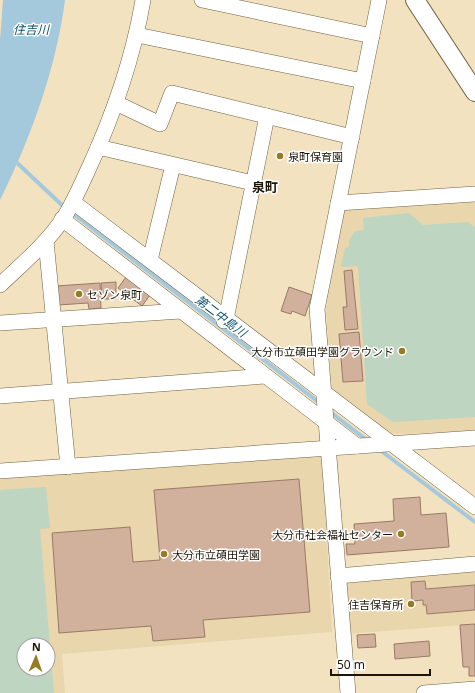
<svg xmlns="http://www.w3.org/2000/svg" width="475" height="693" font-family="'Noto Sans','Noto Sans JP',sans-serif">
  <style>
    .built { fill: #ead6ac; fill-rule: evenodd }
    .green { fill: #bdd5c1; fill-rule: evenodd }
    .water { fill: #a5c9dc }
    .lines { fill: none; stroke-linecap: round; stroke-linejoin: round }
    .stream { stroke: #a5c9dc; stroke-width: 4 }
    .building { fill: #d1b19c; stroke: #997a65 }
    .minor-casing { stroke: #6f6142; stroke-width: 16 }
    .tertiary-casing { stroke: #6f6142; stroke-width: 20 }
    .minor { stroke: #fff; stroke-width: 15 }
    .tertiary { stroke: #fff; stroke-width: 18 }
    .poi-dot { fill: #957b22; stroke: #fff; stroke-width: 1.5 }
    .labels { text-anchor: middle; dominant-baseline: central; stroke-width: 3; stroke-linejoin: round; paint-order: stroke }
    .poi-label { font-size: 11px; fill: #1a1508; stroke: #fff; text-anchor: start }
    .water-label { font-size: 12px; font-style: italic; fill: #0c506c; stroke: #fff }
    .quarter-label { font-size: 13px; font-weight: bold; fill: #1a1508; stroke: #fff }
  </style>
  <rect width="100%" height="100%" fill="#f3e2c0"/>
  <g class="built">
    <path d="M475,202v229l-78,3 -10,-1 -55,-39 -6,-86 15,-97z"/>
    <path d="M322,450l10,182 -270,22 3,39h-65v-217zM24,645h24v24h-24z"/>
    <path d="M475,572v52l-127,10 -3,-51z"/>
  </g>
  <g class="green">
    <path d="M409,213l14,12 45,-3 7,6v189l-82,5 -26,-18 -9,-138 -17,1 4,-19 4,-1v-7l6,-9 9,-1 -1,-12z"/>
    <path d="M46,487l4,41 -10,1 14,164h-54v-203zM24,645h24v24h-24z"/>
  </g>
  <path class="water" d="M3,0h62c-9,69 -34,137 -65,200v-160z"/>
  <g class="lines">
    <g class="stream">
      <path d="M13,159l52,49"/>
      <path d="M71,212l250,192"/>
      <path d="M329,411l39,30"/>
      <path d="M380,450l95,72"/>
    </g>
  </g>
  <g class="building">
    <path d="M352,270l6,59 -13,1 -2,-23h4l-3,-36z"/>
    <path d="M126,277l24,18 -8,11 -24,-18z"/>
    <path d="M116,282v17h-14l-1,-16z"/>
    <path d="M100,283l1,25 -12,1 -1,-6 -30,2 -2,-19z"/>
    <path d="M289,287l23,8 -7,21 -13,-5 -1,3 -10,-3z"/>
    <path d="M359,332l4,49 -20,1 -4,-48z"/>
    <path d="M299,479l11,133 -107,8 2,17 -52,4 -2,-15 -92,7 -7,-100 78,-6 3,35 27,-2 -6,-70z"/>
    <path d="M420,497l1,18 25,-2 3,34 -102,8 -1,-11h9l-1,-20 40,-3 -1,-22z"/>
    <path d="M425,581l1,8 49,-4v25l-48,4 -1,-9h-3v-5l-11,1 -1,-19z"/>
    <path d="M475,624v52h-6v-9h-6l-3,-42z"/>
    <path d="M375,634l1,13 -18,1 -1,-13z"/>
    <path d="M429,641l1,15 -35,3 -1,-15z"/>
  </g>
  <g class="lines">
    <g class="minor-casing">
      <g id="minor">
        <path d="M202,0l170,36"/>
        <path d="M137,35l226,46"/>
        <path d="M116,103l44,21 12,-31 180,44"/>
        <path d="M98,147l155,36"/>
        <path d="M73,202l402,305"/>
        <path d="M338,203l137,-9"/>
        <path d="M62,219l295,227"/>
        <path d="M46,241l22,226"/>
        <path d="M150,260l23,-95"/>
        <path d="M0,285c22,-21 46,-41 63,-66 10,-15 17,-32 25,-49 25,-54 45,-111 55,-170"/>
        <path d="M224,321l2,-2 41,-203"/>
        <path d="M0,323l181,-12"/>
        <path d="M0,396l265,-20"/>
        <path d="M0,471l475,-33"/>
        <path d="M338,576l137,-12"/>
        <path d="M348,693l-31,-384 62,-309"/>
        <path d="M424,693l51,-4"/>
      </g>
    </g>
    <g class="tertiary-casing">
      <path id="tertiary" d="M415,0l60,92"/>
    </g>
    <use href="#minor" class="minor"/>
    <use href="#tertiary" class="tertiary"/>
  </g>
  <g class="poi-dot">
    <circle cx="280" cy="156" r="4"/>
    <circle cx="79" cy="294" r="4"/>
    <circle cx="402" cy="351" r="4"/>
    <circle cx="401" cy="534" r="4"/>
    <circle cx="164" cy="554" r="4"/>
    <circle cx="411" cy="604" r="4"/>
  </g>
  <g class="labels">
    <g class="poi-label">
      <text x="288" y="156">泉町保育園</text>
      <text x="87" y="294">セゾン泉町</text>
      <text x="394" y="351" text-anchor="end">大分市立碩田学園グラウンド</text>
      <text x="393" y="534" text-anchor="end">大分市社会福祉センター</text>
      <text x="172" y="554">大分市立碩田学園</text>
      <text x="403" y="604" text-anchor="end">住吉保育所</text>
    </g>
    <g class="water-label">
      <text x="31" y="29">住吉川</text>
      <text transform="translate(221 316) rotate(37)">第二中島川</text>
    </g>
    <g class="quarter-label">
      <text x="265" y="187">泉町</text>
    </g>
  </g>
  <g transform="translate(36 657) rotate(2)"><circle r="19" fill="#ffffff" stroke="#a3a19c"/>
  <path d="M0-3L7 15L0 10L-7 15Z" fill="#957b22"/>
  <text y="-6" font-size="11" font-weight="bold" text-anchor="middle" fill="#1a1508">N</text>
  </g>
  <path d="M331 669v6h99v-6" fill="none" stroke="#1a1508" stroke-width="2"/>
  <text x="337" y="669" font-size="12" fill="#1a1508" stroke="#ffffff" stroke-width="3" paint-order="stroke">50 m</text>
</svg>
